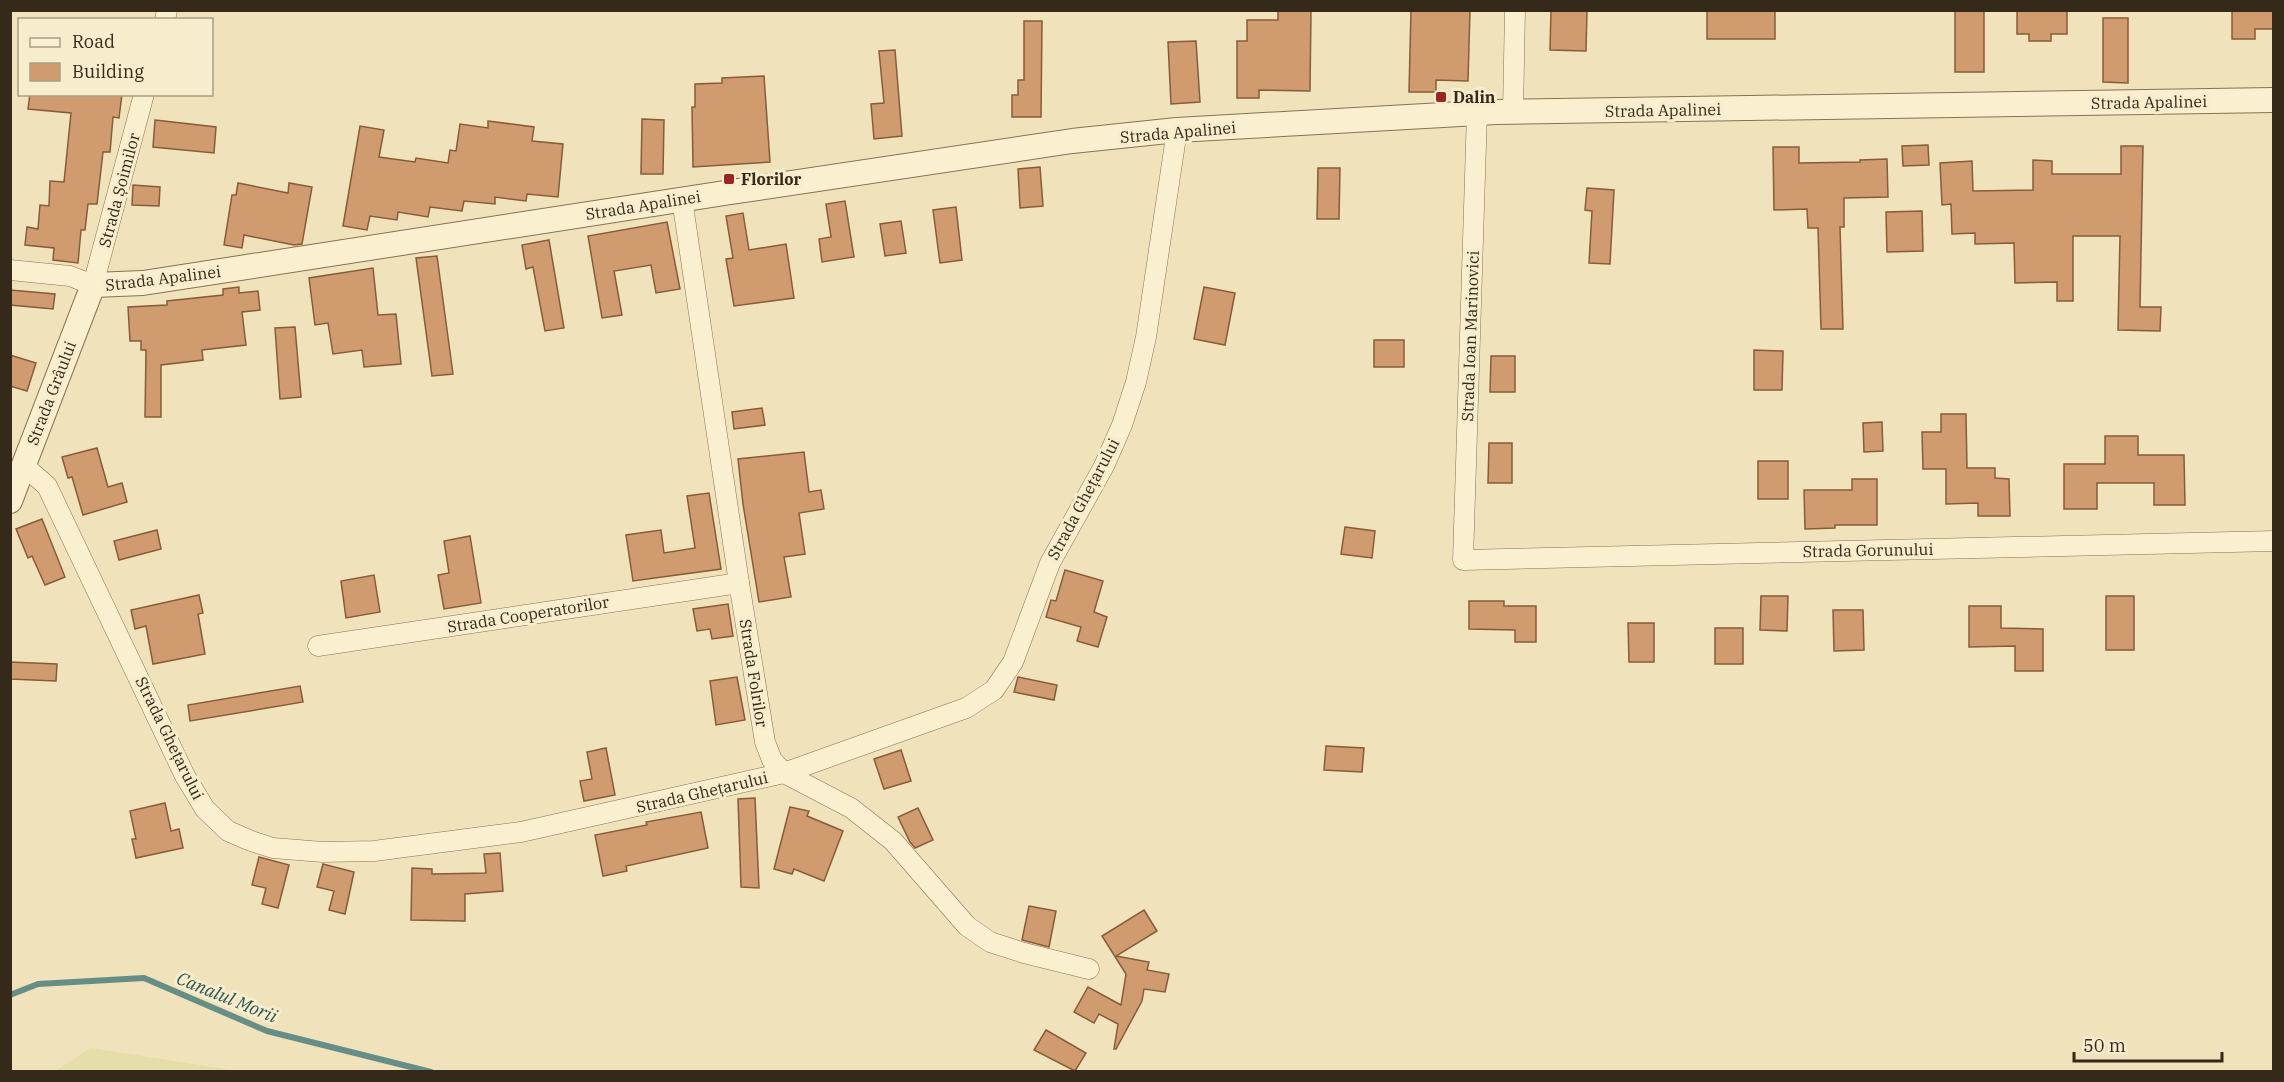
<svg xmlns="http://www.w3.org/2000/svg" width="2284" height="1082" font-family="'IBM Plex Serif',serif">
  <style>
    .farmland { fill: #e5dea8 }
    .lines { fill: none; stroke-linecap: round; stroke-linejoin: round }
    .stream { stroke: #678e86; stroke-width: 6 }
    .building { fill: #d09c6f; stroke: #875c39; stroke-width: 1.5 }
    .minor-casing { stroke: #877254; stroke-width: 21 }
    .tertiary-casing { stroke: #877254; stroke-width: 26 }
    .minor { stroke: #faefce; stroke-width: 20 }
    .tertiary { stroke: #faefce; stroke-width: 24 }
    .poi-dot { fill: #992622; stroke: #f7eccb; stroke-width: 2 }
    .labels { text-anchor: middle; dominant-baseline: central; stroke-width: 6; stroke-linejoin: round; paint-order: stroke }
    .poi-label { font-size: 16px; font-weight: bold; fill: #35291a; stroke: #f7eccb; text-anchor: start }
    .street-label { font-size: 16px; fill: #35291a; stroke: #f7eccb }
    .water-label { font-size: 18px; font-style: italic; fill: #285655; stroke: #f7eccb }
  </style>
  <rect width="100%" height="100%" fill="#f0e2bb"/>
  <path class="farmland" d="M91,1048l147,23h-183z"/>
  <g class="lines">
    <path class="stream" d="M10,995l28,-11 106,-6 123,53 164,41"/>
  </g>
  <g class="building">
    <path d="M1278,10h33l-1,81 -51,-1v8h-22v-57h10v-21h31z"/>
    <path d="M1411,10h59l-2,71 -32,-1v12h-27z"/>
    <path d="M1551,10h36l-1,41 -36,-1z"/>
    <rect x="1707" y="10" width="68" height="29"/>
    <rect x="1955" y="10" width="29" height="62"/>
    <path d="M2017,10h50v24h-16v7h-22v-7h-12z"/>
    <path d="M2232,10h42v19h-19v10h-23z"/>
    <path d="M2103,18h25v65l-25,-1z"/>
    <path d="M1024,21h18l-1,96h-29v-22h6v-15h6z"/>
    <path d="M1196,41l4,61 -29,2 -3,-62z"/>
    <path d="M895,50l7,86 -28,3 -3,-35 13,-1 -5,-52z"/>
    <path d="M764,76l6,86 -77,5 -1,-60h3v-23l27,-1v-5z"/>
    <path d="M30,94h92l-3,24 -6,-1 -3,35h-7l-6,52h-9l-3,26h-4l-3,33 -25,-3 1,-12 -29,-3 2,-18 11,2 2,-24 9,1 1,-25 14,1 7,-69 -43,-4z"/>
    <path d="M642,119l22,1 -1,54h-22z"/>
    <path d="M155,120l61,7 -2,26 -61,-6z"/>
    <path d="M488,121l46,6 -2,14 31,3 -5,53 -31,-3 -1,7 -31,-4v7l-31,-3 -2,10 -32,-4 -2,10 -30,-5 -1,8 -27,-4 -3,14 -24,-4 17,-100 24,4 -5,27 36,5 1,-4 32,5 2,-13 6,1 4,-27 28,4z"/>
    <path d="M1928,145l1,20 -26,1 -1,-20z"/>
    <path d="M2121,146h22l-3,161h21l-1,24 -42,-1 2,-94h-47v65h-16v-19l-42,1 -1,-40 -39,1v-11l-23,1 -1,-30 -9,1 -2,-42 32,-2 1,30 60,-1v-30l19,1v13h69z"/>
    <path d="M1773,147h26v16l61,-1v-2l27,-1 1,38 -44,1v29h-4l3,102h-22l-3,-101h-10l-1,-19 -33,1z"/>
    <path d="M1040,167l3,39 -23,2 -2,-39z"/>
    <path d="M1318,168h22l-1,51h-22z"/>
    <path d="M238,183l50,10 1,-10 23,4 -10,57 -8,1 -50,-10 -2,13 -18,-3 8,-50h4z"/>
    <path d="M133,185l27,2 -1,19 -27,-1z"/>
    <path d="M1587,188l27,2 -4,74 -21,-1 3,-52 -7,-1z"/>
    <path d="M845,201l9,56 -32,5 -3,-23 12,-2 -5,-33z"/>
    <path d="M956,207l6,53 -22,3 -7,-53z"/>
    <path d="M1922,211l1,40 -36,1 -1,-40z"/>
    <path d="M743,213l6,37 37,-6 8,54 -60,8 -8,-47 7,-1 -7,-42z"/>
    <path d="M901,221l5,32 -21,3 -5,-32z"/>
    <path d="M667,222l13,67 -24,4 -5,-28 -37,6 8,44 -20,3 -14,-82z"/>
    <path d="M549,240l15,88 -19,3 -12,-64 -7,2 -4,-24z"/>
    <path d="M437,256l16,118 -21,2 -16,-118z"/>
    <path d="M373,268l5,47 18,-1 5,50 -37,3 -2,-17 -29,4 -5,-31 -13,2 -6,-47z"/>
    <path d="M239,287v6l19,-2 2,19 -18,2 4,33 -44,5 1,10 -42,5v52h-16l1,-67h-5v-9h-11l-2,-34 39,-2v-4l56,-6v-6z"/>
    <path d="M1204,287l31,6 -10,52 -31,-6z"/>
    <path d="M10,290l45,4 -2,15 -43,-4z"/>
    <path d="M295,327l6,70 -21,2 -5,-71z"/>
    <rect x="1374" y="340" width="30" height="27"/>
    <path d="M1754,350l29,1 -1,39h-28z"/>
    <path d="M10,355l26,8 -9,28 -17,-5z"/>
    <path d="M1491,356h24v36h-25z"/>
    <path d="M762,408l3,17 -31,4 -2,-17z"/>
    <path d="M1941,414h25l1,54h28v10l14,1 1,37h-32v-13l-32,1v-35h-23l-1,-37h19z"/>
    <path d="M1882,422l1,29 -19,1 -1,-29z"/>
    <path d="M2105,436h33v19h46l1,50h-31v-22h-57v26h-33v-45h41z"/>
    <path d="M1489,443h23v40h-24z"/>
    <path d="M97,448l11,39 14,-4 5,19 -44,13 -11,-38 -4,1 -6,-21z"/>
    <path d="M804,452l5,40 12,-2 3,19 -25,4 6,41 -21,3 7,40 -32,5 -16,-98 -5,-45z"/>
    <rect x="1758" y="461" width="30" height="38"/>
    <path d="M1852,479h25v46h-42v3l-30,1 -1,-39h48z"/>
    <path d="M709,493l12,76 -88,12 -7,-46 35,-5 3,23 31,-5 -8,-52z"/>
    <path d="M42,519l23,58 -20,8 -13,-29 -4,2 -12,-29z"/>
    <path d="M1345,527l30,4 -3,27 -31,-4z"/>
    <path d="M157,530l4,19 -42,11 -5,-19z"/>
    <path d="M470,536l11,67 -37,6 -6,-34 11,-2 -5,-32z"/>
    <path d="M1065,570l38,11 -9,31 13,5 -9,30 -21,-6 4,-14 -35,-10 5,-17 5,1z"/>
    <path d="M374,575l6,37 -34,6 -5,-37z"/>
    <path d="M199,595l4,18 -5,1 7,40 -52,10 -7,-38 -11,3 -4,-19z"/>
    <path d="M1761,596h27l-1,35 -27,-1z"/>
    <rect x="2106" y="596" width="28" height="54"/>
    <path d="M1469,601h35v5h32v36h-21v-12l-46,-1z"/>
    <path d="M728,604l5,32 -21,3 -2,-10 -13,2 -4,-22z"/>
    <path d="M1969,606h32v22l42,1v42h-28v-25l-46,1z"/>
    <path d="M1833,610h30l1,40 -30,1z"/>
    <path d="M1628,623h26v39h-25z"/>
    <rect x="1715" y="628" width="28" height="36"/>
    <path d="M10,662l47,2 -1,17 -46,-2z"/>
    <path d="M737,677l8,43 -29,5 -6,-44z"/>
    <path d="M1018,677l39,8 -3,15 -40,-8z"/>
    <path d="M300,686l3,16 -113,19 -2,-16z"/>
    <path d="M1326,746l38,2 -2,24 -38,-2z"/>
    <path d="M606,748l9,47 -31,6 -4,-20 12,-2 -5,-27z"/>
    <path d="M901,750l10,31 -27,8 -10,-30z"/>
    <path d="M755,798l4,90 -18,-1 -3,-88z"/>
    <path d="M165,803l6,28 8,-2 4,19 -47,10 -4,-19h4l-6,-28z"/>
    <path d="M790,807l19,4 -2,5 36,15 -19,50 -30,-12 -2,5 -18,-5z"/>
    <path d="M918,808l15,32 -18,8 -5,-6 -12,-25z"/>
    <path d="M701,812l7,36 -82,18 1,5 -24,5 -8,-41 52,-10 -1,-3z"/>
    <path d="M500,853l3,38 -38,3v27l-54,-1 1,-52 20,1v5l54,-1 -2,-19z"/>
    <path d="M259,857l30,8 -11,43 -16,-4 4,-16 -14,-3z"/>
    <path d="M323,864l31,8 -9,42 -16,-4 5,-19 -17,-4z"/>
    <path d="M1029,906l27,5 -7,36 -27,-7z"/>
    <path d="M1144,910l13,21 -41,25 33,6 -2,8 22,4 -4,18 -21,-3 -2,12 -26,48h-2l4,-25 -19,-10 -5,9 -20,-11 14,-25 33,18 5,-31 -24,-38z"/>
    <path d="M1046,1030l40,23 -11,18 -41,-21z"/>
  </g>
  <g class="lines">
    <g class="minor-casing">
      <g id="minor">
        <path d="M165,20l2,-10"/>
        <path d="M1513,111l2,-101"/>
        <path d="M1477,112l-14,448 811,-19"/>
        <path d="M682,199l57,384 26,159 7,18 12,13 67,35 42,33 74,85 23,16 34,11 65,16"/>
        <path d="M10,270l60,6 23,9 51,-191"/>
        <path d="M23,465l24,21 138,290 20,33 23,22 23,10 22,7 50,4 51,-1 147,-19 263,-59 182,-65 28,-18 19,-28 37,-99 54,-97 18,-41 14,-43 10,-45 31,-207"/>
        <path d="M318,646l421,-63"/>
      </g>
    </g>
    <g class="tertiary-casing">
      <path id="tertiary" d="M10,501l83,-216 50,-2 588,-91 341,-51 105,-11 319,-18 778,-12"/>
    </g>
    <use href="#minor" class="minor"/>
    <use href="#tertiary" class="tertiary"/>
  </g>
  <g class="poi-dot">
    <rect x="1435" y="91" width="12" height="12" rx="3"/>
    <rect x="723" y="173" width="12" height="12" rx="3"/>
  </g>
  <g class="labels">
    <g class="poi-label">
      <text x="1453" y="97">Dalin</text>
      <text x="741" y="179">Florilor</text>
    </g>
    <g class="street-label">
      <text transform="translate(2149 102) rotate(-1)">Strada Apalinei</text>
      <text transform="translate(1663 110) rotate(-1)">Strada Apalinei</text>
      <text transform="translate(1178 132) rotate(-5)">Strada Apalinei</text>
      <text transform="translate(119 190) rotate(-75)">Strada Șoimilor</text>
      <text transform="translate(643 205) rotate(-9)">Strada Apalinei</text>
      <text transform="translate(163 278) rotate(-7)">Strada Apalinei</text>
      <text transform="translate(1470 336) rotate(-88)">Strada Ioan Marinovici</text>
      <text transform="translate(51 393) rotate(-69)">Strada Grâului</text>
      <text transform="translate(1083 499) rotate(-62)">Strada Ghețarului</text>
      <text transform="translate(1868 550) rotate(-1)">Strada Gorunului</text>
      <text transform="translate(528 614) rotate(-9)">Strada Cooperatorilor</text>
      <text transform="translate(754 673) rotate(81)">Strada Folrilor</text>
      <text transform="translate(170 738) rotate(64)">Strada Ghețarului</text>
      <text transform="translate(702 792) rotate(-13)">Strada Ghețarului</text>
    </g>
    <g class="water-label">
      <text transform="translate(227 997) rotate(22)">Canalul Morii</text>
    </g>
  </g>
  <rect width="2284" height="1082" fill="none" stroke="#35291a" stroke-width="24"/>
  <rect x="18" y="18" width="195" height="78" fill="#f7eccb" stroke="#a99e84" stroke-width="1.5"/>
  <rect x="30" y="38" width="30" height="9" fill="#faefce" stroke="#a99e84" stroke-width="1.5"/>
  <text x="72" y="48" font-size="18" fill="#35291a">Road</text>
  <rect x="30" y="63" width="30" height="18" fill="#d09c6f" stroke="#a99e84" stroke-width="1.5"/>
  <text x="72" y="78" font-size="18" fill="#35291a">Building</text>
  <path d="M2074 1052v9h148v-9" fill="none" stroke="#35291a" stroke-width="3"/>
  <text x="2083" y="1052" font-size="18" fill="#35291a" stroke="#f7eccb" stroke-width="4.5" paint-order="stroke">50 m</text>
</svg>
